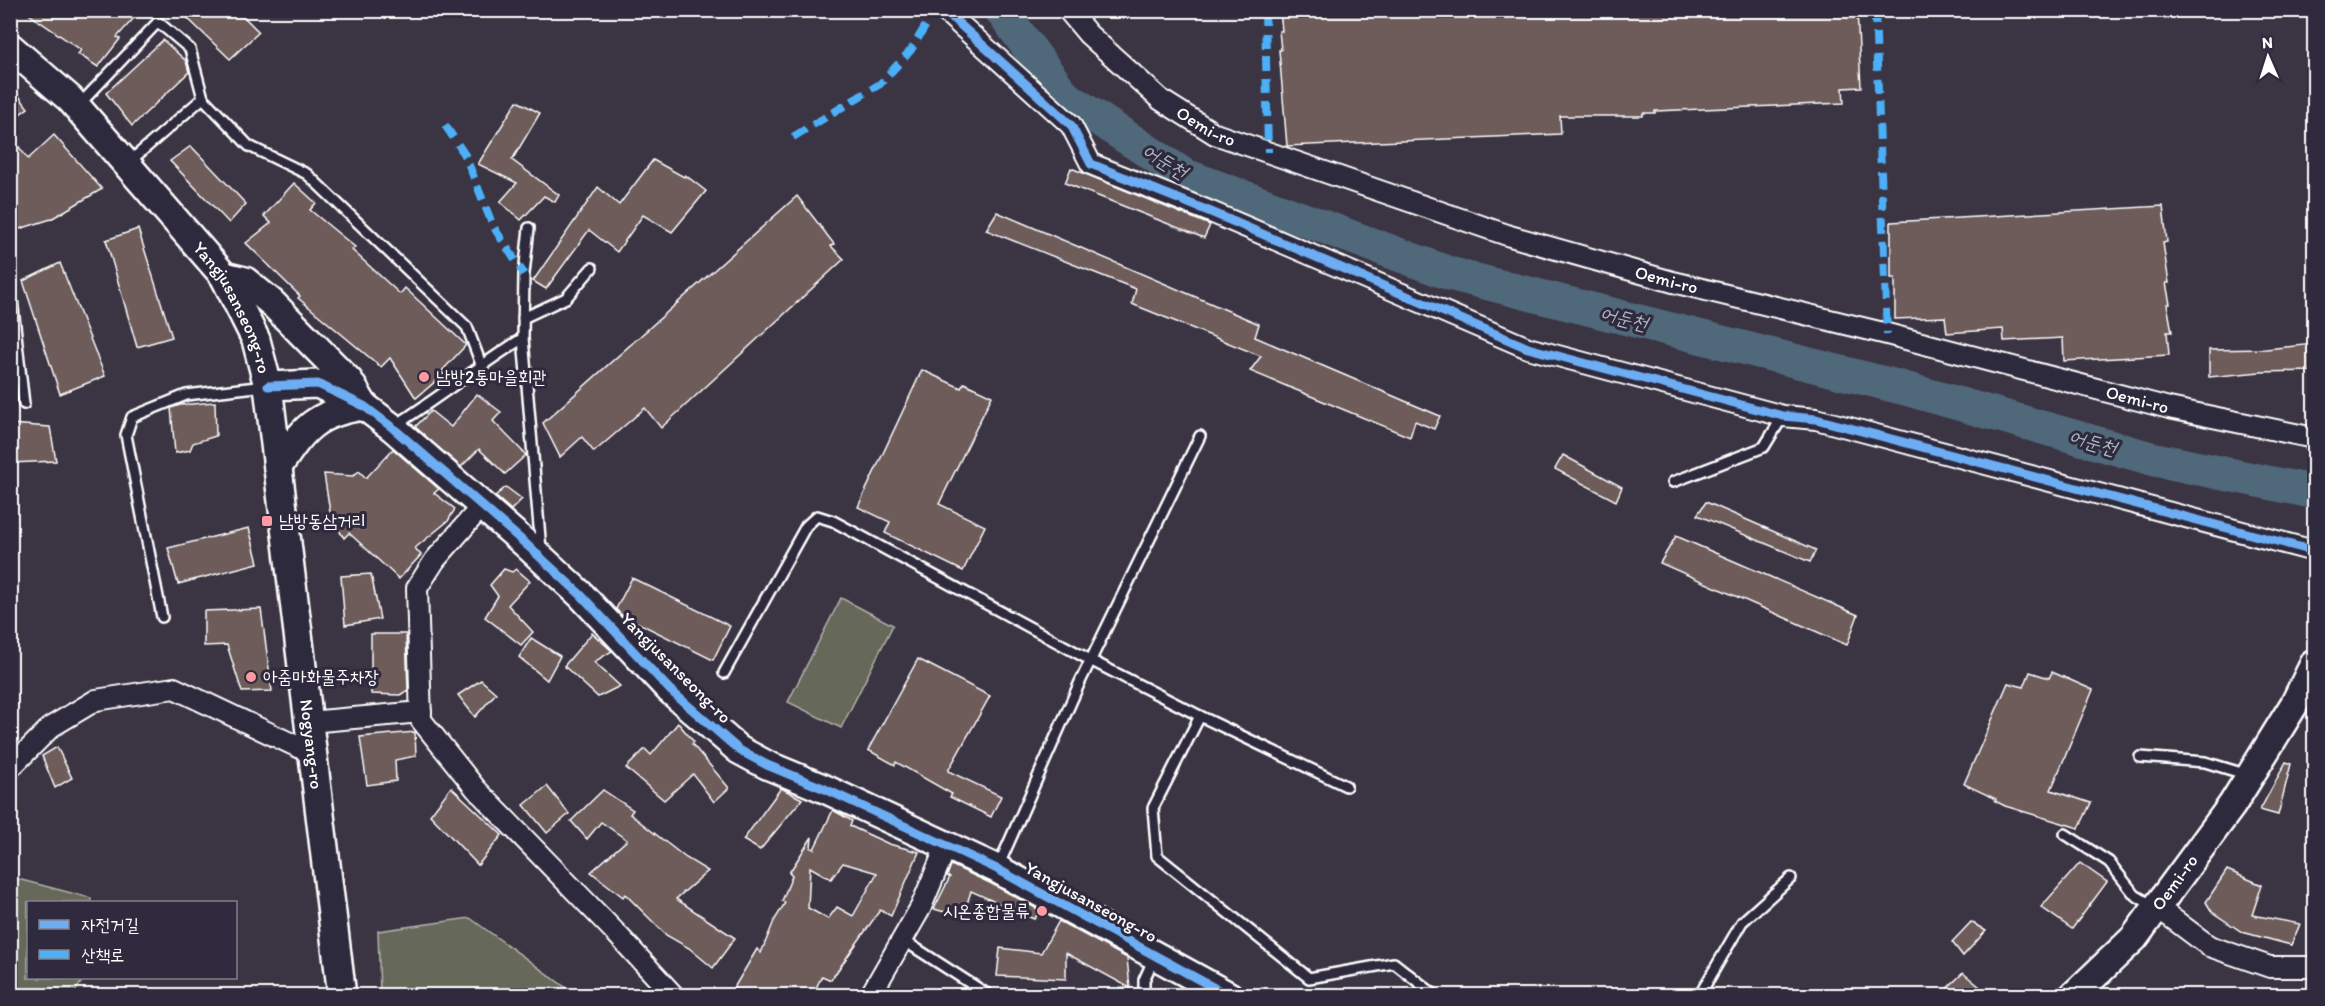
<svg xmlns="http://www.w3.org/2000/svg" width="2325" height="1006" font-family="Itim,'Poor Story',sans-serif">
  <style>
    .green { fill: #66685a; stroke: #b2b4ac; stroke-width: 1.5 }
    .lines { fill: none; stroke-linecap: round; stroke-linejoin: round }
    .river { stroke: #50677a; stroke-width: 34 }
    .building { fill: #6d5b5a; stroke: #fff; stroke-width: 1.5; fill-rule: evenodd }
    .lane-casing { stroke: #fff; stroke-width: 14 }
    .street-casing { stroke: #fff; stroke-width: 24 }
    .secondary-casing { stroke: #fff; stroke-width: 32 }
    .lane { stroke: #2f2a3d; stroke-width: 9 }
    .street { stroke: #2f2a3d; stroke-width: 20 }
    .secondary { stroke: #2f2a3d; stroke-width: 27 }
    .quiet { stroke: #4cb0f7; stroke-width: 8; stroke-dasharray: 15 8; stroke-linecap: butt }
    .cycleway-casing { stroke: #2f2a3d; stroke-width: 13 }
    .cycleway { stroke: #6dadf4; stroke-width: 9 }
    .poi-dot { fill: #ff9aa2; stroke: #2f2a3d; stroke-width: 2 }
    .labels { text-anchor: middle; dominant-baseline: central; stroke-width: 6; stroke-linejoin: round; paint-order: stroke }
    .street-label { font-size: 18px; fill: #fff; stroke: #2f2a3d }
    .poi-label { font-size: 18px; fill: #fff; stroke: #2f2a3d; text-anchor: start }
    .water-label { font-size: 20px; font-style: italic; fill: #b0bbc3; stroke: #2f2a3d }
  </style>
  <rect width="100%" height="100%" fill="#3b3443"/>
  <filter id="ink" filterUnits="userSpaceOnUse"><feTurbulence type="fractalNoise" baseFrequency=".0167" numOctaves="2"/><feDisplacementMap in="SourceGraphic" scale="12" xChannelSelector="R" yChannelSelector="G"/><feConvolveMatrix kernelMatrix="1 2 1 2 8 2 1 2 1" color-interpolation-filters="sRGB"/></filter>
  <g filter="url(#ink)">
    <g class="green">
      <path d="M841,598l52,27 -52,103 -53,-26z"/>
      <path d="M10,877l81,21v4h-63v76h56l-11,17h-62z"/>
      <path d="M470,918l106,77h-196l-2,-64z"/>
    </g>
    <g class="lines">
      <path class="river" d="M1001,10l64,87 119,78 267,99 452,114 250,71 161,33"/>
    </g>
    <g class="building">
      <path d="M23,10h118l-24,27 3,2 -22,28 -20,-13 3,-4z"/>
      <path d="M179,10h58l22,22 -29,27z"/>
      <path d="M1280,10h577l4,77 -18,1 1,15 -189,8v2h-12v3h-83l1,18 -274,12 -8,-96h2l-2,-19h3z"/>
      <path d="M163,40l23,21 3,11 -57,54 -26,-33z"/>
      <path d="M10,84l18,24 -18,13z"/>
      <path d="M517,101l23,12 -28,47 47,35 -4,7 -11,-6 -23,24 -21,-18 17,-19 -39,-19z"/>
      <path d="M10,135l18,24 26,-24 48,54 -51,30 -41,13z"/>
      <path d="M191,146l55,58 -17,19 -59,-62z"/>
      <path d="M653,160l31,17 1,-2 21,16 -34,41 -29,-17 -26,37 -28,-22 -43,59 -13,-8 65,-94 21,18z"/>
      <path d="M1071,168l139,57 -6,13 -139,-55z"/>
      <path d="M294,183l22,20 -6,7 45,37 -3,3 48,44 5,-6 61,57 -25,27 3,2 -28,24 -26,-40 -9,9 -83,-69 2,-2 -54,-53 25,-20 -7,-7z"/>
      <path d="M797,196l37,48 -3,2 13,13 -183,169 -16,-20 -51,44 -12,-15 -22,20 -17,-34z"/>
      <path d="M2163,206l4,36 -4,1 6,40h-3l4,21h-3l5,28h-5l2,23 -105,6 -1,-23 -59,3 -1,-12 -56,4 -2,-16 -50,2v-41h-4v-56z"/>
      <path d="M997,212l262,112 -4,13 185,79 -6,13 -19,-8 -5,16 -160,-66 11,-15 -129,-52 4,-15 -150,-59z"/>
      <path d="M138,229l34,108 -35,10 -31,-107z"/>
      <path d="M60,263l45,113 -45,18 -37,-113z"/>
      <path d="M2314,344v27l-54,1 -51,5v-27l57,-1z"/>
      <path d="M922,370l39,18 3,-5 28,13 -53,108 46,22 -22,45 -78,-38 5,-11 -32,-15z"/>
      <path d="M477,394l24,18 -8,9 33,34 -21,19 -26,-25 -18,18 -46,-40 16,-16 20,16z"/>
      <path d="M215,402l1,34 -23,7 -3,7 -15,3 -4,-45 9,-3z"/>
      <path d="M10,424l40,3 6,34 -46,2z"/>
      <path d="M393,449l46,40 -5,4 21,16 -7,12 -33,27 6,7 -22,24 -50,-46 -5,5 -13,-20 -7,-44 29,2 6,-5 7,7z"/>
      <path d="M1563,455l59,32 -6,14 -61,-32z"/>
      <path d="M506,487l16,12 -11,11 -16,-14z"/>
      <path d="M1706,502l110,48 -6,12 -113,-47z"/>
      <path d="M249,528l9,35 -80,21 -10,-36z"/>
      <path d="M1676,536l182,79 -11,30 -187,-82z"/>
      <path d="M504,569l8,3 4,-3 14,12 -22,24 25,27 -12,13 -36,-28 13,-21 -8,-11z"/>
      <path d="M371,574l9,45 -35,6 -4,-49z"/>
      <path d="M632,578l98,48 -17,34 -93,-46 -4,-5z"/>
      <path d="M261,609l11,82 -30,1 -15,-47 -23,1v-35z"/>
      <path d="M592,633l20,18 -18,11 26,24 -22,11 -34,-31z"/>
      <path d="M371,634h35l2,56 -8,5 -29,-1z"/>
      <path d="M531,638l29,18 -13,24 -28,-23z"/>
      <path d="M918,659l72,37 -42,75 53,25 -10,21 -41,-20 2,-3 -56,-32 -1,3 -27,-15z"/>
      <path d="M2030,672l19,6 3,-6 41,18 -42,100 40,13 -12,25 -74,-22 -10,-5 1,-2 -32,-15 44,-101 16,4z"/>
      <path d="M481,680l15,13 -21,24 -17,-22z"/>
      <path d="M678,723l16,19 -2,2 37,44 -15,14 -21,-28 -29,26 -38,-32 19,-19 6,6z"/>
      <path d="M415,732l1,24 -21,4 1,21 -29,4 -7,-48z"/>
      <path d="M57,747l15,31 -17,10 -13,-32z"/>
      <path d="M2286,762l5,2 -13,51 -18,-5z"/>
      <path d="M547,786l22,28 -22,19 -23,-28z"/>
      <path d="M451,787l51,48 -24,30 -48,-50z"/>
      <path d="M781,788l21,11 -42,51 -17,-10z"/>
      <path d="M603,790l30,20 -3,4 56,44 22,13 -32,28 59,39 -22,30 -24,-20 -23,-13 -41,-41 -2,3 -32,-25 36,-32 -26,-18 -14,17 -16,-18z"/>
      <path d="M833,810l19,11 -2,5 39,18 30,8 -28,64 -11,-6 -49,70 -9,-4 -10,20h-83l28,-47 4,4 13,-32 11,-18 -3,-2 10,-25 -3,-3 23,-36 -1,11 3,1zM843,863l34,10 -24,43 -16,-9 -9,12 -20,-11 2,-41 21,12z"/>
      <path d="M2080,863l27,19 -35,47 -31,-22z"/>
      <path d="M951,865l39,18 51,28 -7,8 -63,-28 -8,26 -29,-8 16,-32 -3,-1z"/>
      <path d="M2227,870l35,15 -10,30 48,9 -9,21 -49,-13 -30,-20 -6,-10z"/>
      <path d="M1059,921l68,37 3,30 -64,-35v26l-69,-3 3,-28 41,5z"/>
      <path d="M1971,922l15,9 -23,25 -11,-14z"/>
      <path d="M1963,973l28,23h-52z"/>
    </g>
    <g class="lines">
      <g class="lane-casing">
        <g id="lane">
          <path d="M78,106l80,-84 32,27 13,49 46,48 58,28 160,153 14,37"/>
          <path d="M128,163l75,-65"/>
          <path d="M529,228l-5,46 -1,64 18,212"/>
          <path d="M10,282l14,122"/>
          <path d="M523,318l43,-20 26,-30"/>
          <path d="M396,425c43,-28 83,-59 127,-87"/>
          <path d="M1673,482l91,-35 19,-31"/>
          <path d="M162,617l-36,-182 6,-18 54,-22 79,-9"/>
          <path d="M724,673l82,-147 11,-10 16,5 259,140 108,55 146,70"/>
          <path d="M1200,716l-47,92 4,48 152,122 85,-15 42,33"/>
          <path d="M2140,757l65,5 43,13"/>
          <path d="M2065,834l44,28 26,33 20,12"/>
          <path d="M998,867l82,-185 120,-246"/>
          <path d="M903,940l87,56"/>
          <path d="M1144,996v-16l10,-22"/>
          <path d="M1699,996l43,-74 49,-44"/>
        </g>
      </g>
      <g class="street-casing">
        <g id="street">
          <path d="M944,10l127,115 20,39 120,48 317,136 255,68 33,3 498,132"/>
          <path id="s1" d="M1068,10l20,24 73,66 54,34 295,102 163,46 214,52 282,74 145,30"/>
          <path d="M482,506l-47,54 -18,28 4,132 55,69 140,144 58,63"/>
          <path d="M309,722l112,-10"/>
          <path d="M10,768l41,-41 45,-27 78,-12 139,66"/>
          <path d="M2157,907l52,39 61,21h44"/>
          <path d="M870,996l51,-89 25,-60"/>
        </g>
      </g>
      <g class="secondary-casing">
        <g id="secondary">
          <path id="s2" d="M10,47l60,52 154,177 32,64 12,46 74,610"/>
          <path d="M224,276l21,5 27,22 77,78 15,25"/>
          <path d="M268,386l50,-2 46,22 29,22 134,117 54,50 89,95 69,60 28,15 58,24 172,80 232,127"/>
          <path d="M278,467c26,-39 37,-54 86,-61"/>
          <path id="s3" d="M2073,996l61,-58 98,-133 63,-102 19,-39"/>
        </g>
      </g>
      <use href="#lane" class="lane"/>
      <use href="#street" class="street"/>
      <use href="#secondary" class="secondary"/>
      <g class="quiet">
        <path d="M1265,10l3,142"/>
        <path d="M1875,10l12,324"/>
        <path d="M445,125l20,30 28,71 31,48"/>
        <path d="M793,137l87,-53 31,-34 24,-40"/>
      </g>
      <g class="cycleway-casing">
        <g id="cycleway">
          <path d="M944,10l127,115 20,39 120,48 317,136 255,68 33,3 498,132"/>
          <path d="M268,386l50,-2 46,22 29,22 134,117 54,50 89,95 69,60 28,15 58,24 172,80 232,127"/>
        </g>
      </g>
      <use href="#cycleway" class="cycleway"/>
    </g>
  </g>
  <g class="poi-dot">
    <circle cx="424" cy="377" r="6"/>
    <rect x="261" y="515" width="12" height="12" rx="3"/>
    <circle cx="251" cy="677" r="6"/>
    <circle cx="1042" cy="911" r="6"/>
  </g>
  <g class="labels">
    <g class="street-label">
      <text stroke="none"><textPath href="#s1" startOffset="182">Oemi-ro</textPath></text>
      <text stroke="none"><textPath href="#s1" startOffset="668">Oemi-ro</textPath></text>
      <text stroke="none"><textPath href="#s2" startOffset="346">Yangjusanseong-ro</textPath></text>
      <text stroke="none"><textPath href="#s1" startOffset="1154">Oemi-ro</textPath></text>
      <text transform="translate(676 668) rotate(45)">Yangjusanseong-ro</text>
      <text stroke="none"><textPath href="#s2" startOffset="794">Nogyang-ro</textPath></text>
      <text stroke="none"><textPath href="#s3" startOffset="153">Oemi-ro</textPath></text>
      <text transform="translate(1091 902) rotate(29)">Yangjusanseong-ro</text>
    </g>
    <g class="poi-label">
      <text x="436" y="377">남방2통마을회관</text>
      <text x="279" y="521">남방동삼거리</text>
      <text x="263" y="677">아줌마화물주차장</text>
      <text x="1030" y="911" text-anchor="end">시온종합물류</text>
    </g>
    <g class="water-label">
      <text transform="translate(1165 161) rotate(31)">어둔천</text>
      <text transform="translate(1624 318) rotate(14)">어둔천</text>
      <text transform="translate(2093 442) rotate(16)">어둔천</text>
    </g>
  </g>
  <rect width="2325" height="1006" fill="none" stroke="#2f2a3d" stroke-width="36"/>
  <rect x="18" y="18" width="2289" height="970" fill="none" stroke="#fff" stroke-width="2" filter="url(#ink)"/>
  <rect x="27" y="901" width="210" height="78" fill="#2f2a3d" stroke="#827f8b" stroke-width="1.5"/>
  <rect x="39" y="920" width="30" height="9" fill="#6dadf4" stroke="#827f8b" stroke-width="1.5"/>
  <text x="81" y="931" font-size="18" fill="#ffffff">자전거길</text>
  <rect x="39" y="950" width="30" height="9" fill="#4cb0f7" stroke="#827f8b" stroke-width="1.5"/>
  <text x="81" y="961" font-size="18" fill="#ffffff">산책로</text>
  <g transform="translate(2268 57) rotate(357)" stroke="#2f2a3d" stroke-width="4.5" paint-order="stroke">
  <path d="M0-4.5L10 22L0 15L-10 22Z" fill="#ffffff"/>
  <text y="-9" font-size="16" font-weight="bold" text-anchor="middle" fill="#ffffff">N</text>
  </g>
</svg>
